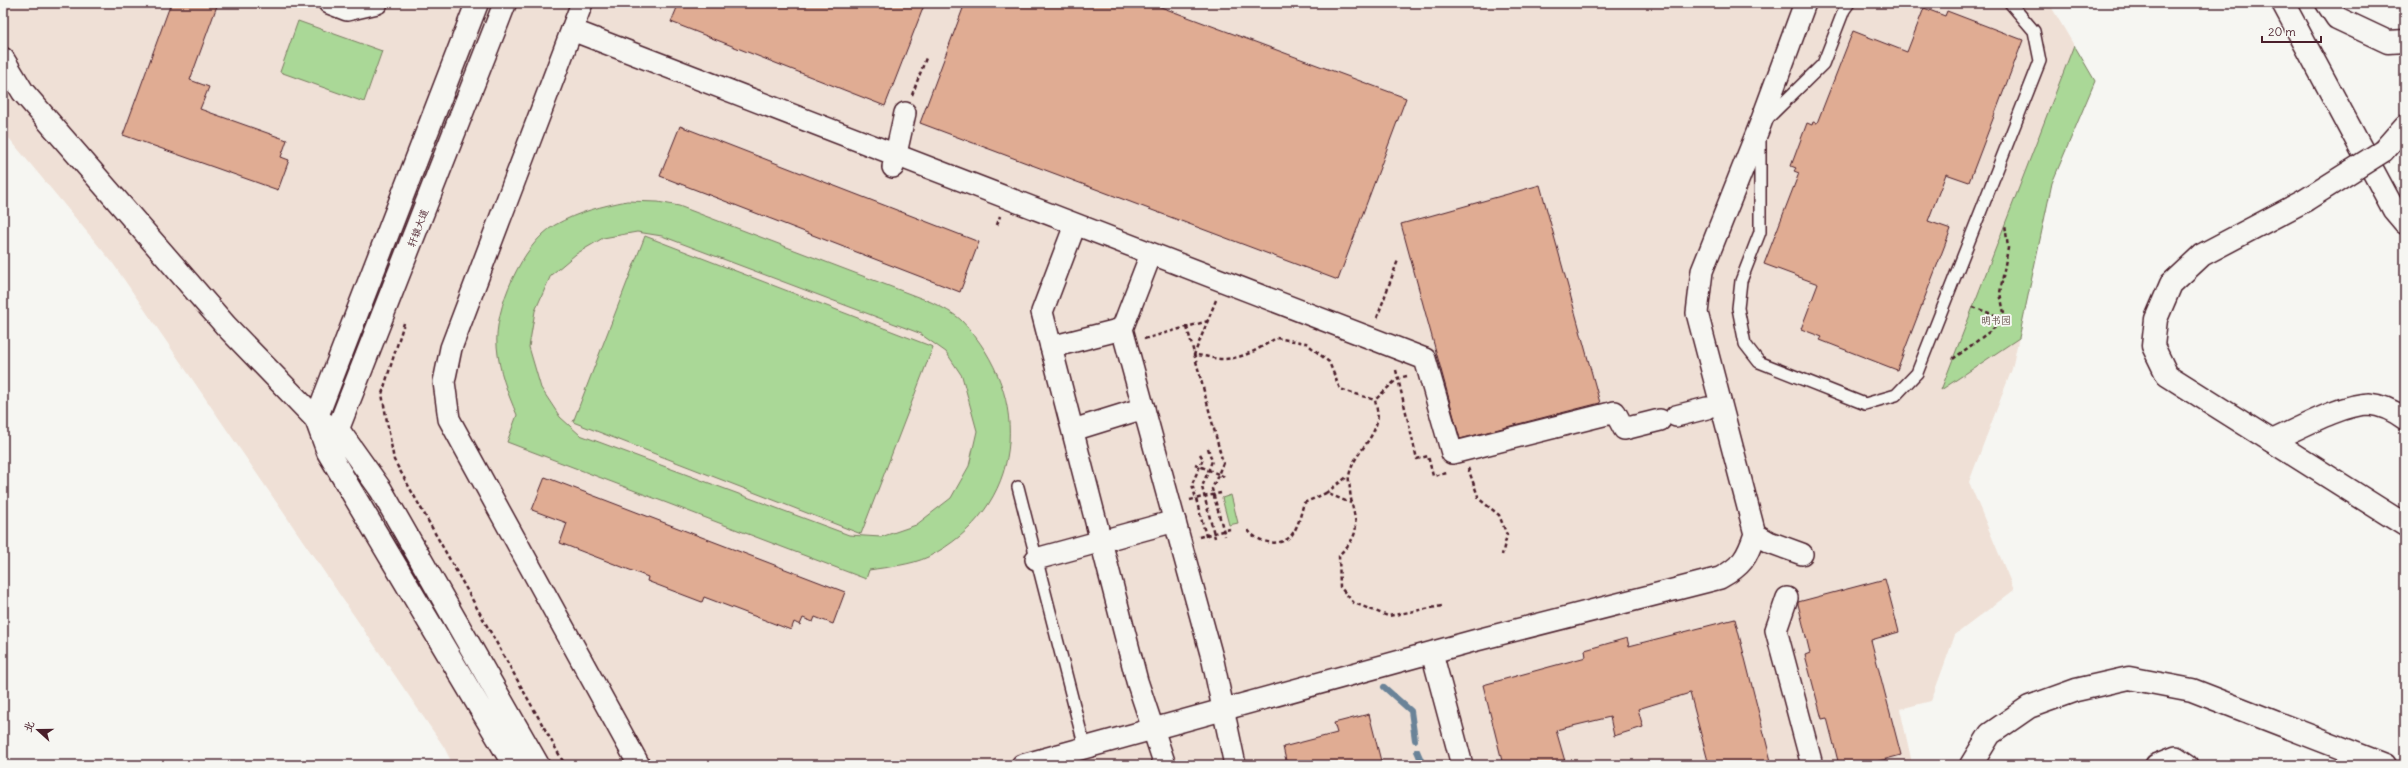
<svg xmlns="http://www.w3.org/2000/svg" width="2408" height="768" font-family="Delius,'LXGW WenKai TC',sans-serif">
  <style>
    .built { fill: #efe0d6 }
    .green { fill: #aad897; stroke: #7a7c61; fill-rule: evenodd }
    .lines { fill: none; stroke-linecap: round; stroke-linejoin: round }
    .stream { stroke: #6a8398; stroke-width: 6 }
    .building { fill: #e0ac93; stroke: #4a1f2b }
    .lane-casing { stroke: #4a1f2b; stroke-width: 14 }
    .street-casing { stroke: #4a1f2b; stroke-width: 24 }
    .secondary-casing { stroke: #4a1f2b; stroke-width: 25 }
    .primary-casing { stroke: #4a1f2b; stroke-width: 25 }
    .path { stroke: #4a1f2b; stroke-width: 2.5; stroke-dasharray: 4 3; stroke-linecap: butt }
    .lane { stroke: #f6f6f2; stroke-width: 11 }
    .street { stroke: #f6f6f2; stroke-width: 21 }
    .secondary { stroke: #f6f6f2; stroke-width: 22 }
    .primary { stroke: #f6f6f2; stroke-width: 22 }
    .primary-bridge-casing { stroke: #4a1f2b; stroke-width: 25; stroke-linecap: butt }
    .primary-bridge { stroke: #f6f6f2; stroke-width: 22 }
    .labels { text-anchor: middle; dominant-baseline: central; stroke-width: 4; stroke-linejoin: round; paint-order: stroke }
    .street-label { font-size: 10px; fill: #4a1f2b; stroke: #f6f6f2 }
    .park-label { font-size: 10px; fill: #624d46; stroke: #f6f6f2 }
  </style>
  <rect width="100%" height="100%" fill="#f6f6f2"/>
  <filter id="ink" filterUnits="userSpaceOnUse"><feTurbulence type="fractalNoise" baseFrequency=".025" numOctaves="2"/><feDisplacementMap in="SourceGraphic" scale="8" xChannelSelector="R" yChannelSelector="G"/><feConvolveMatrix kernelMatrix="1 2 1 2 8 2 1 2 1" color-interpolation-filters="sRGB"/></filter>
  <g filter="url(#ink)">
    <path class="built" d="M3,3h2046l46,78 -43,102 -40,186 -43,113 45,108 -59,45 -24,66 -31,8 12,54 -8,2h-1451l-9,-18 -332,-485 -109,-131z"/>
    <g class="green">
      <path d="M298,21l84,30 -18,51 -84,-30z"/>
      <path d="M2074,45l21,36 -43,102 -33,155 -78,52z"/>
      <path d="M627,201l31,1 21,4 252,96c10,5 23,11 31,19 72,76 63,187 -34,236 -17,8 -40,10 -59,13l-3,9 -359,-137 10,-27c-10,-23 -18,-44 -20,-69 -3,-37 25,-102 58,-121 23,-13 47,-19 72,-24zM637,232l25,4 257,97 27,19 16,24 15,55 -8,35 -18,32 -35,27 -35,12 -32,-2 -269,-100 -20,-18 -19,-29 -12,-41 6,-36 16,-36 25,-21 27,-16z"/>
      <path d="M645,236l288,111 -72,187 -288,-112z"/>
      <path d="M1231,495l7,28 -9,2 -7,-27z"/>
    </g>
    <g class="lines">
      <g class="stream">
        <path d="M1384,687l27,24 4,29"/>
        <path d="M1417,751l6,14"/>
      </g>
    </g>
    <g class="building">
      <path d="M171,3h47l-28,77 19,7 -9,22 87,31 -6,17 8,3 -11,30 -155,-55z"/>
      <path d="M679,3h246l-40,103 -214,-84z"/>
      <path d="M965,3h185l256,95 -68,182 -418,-157z"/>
      <path d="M1924,8l21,8 2,-5 76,29 -54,142 -23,-8 -18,47 23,8 -54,141 -77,-30 2,-3 -21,-8 17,-45 -54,-20 35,-91 -5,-2 2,-3 -5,-2 16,-43 5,2 1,-3 4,1 36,-92 54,21z"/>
      <path d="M680,126l299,116 -19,50 -300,-116z"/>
      <path d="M1540,185l60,218 -140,36 -59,-215z"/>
      <path d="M545,477l300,115 -12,32 -18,-7 -2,5 -10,-4 -3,7 -6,-3 -3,8 -87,-33 -2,5 -55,-21 1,-4 -88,-34 7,-20 -35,-13z"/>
      <path d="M1885,579l14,53 -28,8 30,115 -37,10h-25l-12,-47 -5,1 -17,-64 5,-2 -12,-49v-2z"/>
      <path d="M1735,619l37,146h-63l-19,-72 -52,16 5,18 -29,9 -4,-19 -54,13 10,35h-63l-20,-80 103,-28 -1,-7 42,-12 2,8z"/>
      <path d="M1369,714l13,51h-95l-4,-18 54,-14 -3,-10z"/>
    </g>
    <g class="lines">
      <g class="lane-casing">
        <g id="lane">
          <path d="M1767,119l56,-55 21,-54 5,-7"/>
          <path d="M1760,139v93l-19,49 -3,27 7,36 14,18 106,42 31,-9 21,-22 123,-312 -6,-30 -24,-28"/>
          <path d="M1018,487l67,261"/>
        </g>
      </g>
      <g class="street-casing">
        <g id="street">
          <path d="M329,3l18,7 30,-7"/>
          <path d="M582,3l-131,345 -7,34 5,37 190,346"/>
          <path d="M572,30l853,329 27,94 163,-41 9,17 36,-9"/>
          <path d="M893,167l12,-54"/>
          <path d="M1075,225l-33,87 95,369 28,84"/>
          <path d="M1151,254l-29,75 91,332 22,104"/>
          <path d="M1051,347l71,-18"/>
          <path d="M1676,416l31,-8"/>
          <path d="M1073,430l71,-22"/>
          <path d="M2271,441c25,-11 71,-37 98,-37 14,1 25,7 36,15"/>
          <path d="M1755,534l14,8 33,12"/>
          <path d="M1036,559l139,-38"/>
          <path d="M1787,598l-11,32 36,135"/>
          <path d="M1432,653l30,112"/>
          <path d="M1022,765l451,-124 247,-63c22,-12 27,-20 35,-44l-58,-221 5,-42 58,-146 45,-122"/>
          <path d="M2156,765l20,-8 12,8"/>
        </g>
      </g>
      <g class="secondary-casing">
        <g id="secondary">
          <path d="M3,59l20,33 203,234 90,93 161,-416"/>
          <path d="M2304,201l-102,54 -31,29 -15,35 -3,27 14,29 238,150"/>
          <path d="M332,444l173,-441"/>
          <path d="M514,765l-186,-313 -12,-33 23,12 42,59 157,275"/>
          <path d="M1971,765l19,-31 39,-27 47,-17 53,-12 63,12 193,75"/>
        </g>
      </g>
      <g class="primary-casing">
        <g id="primary">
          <path d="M2283,3l111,207 11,13"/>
          <path d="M2327,3l10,15 51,24 17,-1"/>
          <path d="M2383,151l22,-25"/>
        </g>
      </g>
      <g class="path">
        <path d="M912,95l14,-37"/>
        <path d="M997,225l3,-9"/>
        <path d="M1216,300l-22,55c11,0 19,4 28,4 21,0 37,-10 54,-21l30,5 23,19 11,27 35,11"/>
        <path d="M1973,307l27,10"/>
        <path d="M2004,313l-4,-20 8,-45 -3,-24"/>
        <path d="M1377,318l21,-58"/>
        <path d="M404,323l-22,71 12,66 171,305"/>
        <path d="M1187,327l36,136 -11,26 13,47"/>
        <path d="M1144,339l64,-18"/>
        <path d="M1953,359l48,-36"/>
        <path d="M1396,370l21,89 11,-3 5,20 14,-3"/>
        <path d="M1407,376l-9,2 -23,22c1,6 4,15 2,21 -4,21 -24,33 -28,55 -1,4 1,10 1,15 3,31 16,38 -11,64l1,32 14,16 34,13 54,-10"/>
        <path d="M1208,448l4,13 -10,26 13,51"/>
        <path d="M1200,454l3,5 -11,25 15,56"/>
        <path d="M1195,464l30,13"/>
        <path d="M1468,468l11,31 20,16 8,20 -5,20"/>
        <path d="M1326,493l22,-17"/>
        <path d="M1190,500l31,-7"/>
        <path d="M1248,530c9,13 35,19 45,3 6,-8 8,-21 11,-30l22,-10 25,10"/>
        <path d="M1199,537l31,-8"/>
      </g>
      <use href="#lane" class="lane"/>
      <use href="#street" class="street"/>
      <use href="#secondary" class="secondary"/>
      <use href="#primary" class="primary"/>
      <g class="primary-bridge-casing">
        <path id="primary-bridge" d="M2304,201l79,-50"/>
      </g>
      <use href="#primary-bridge" class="primary-bridge"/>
    </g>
  </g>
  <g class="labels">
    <g class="street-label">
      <text transform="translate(418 228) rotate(-69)">轩辕大道</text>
    </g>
    <g class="park-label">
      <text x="1996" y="320">明书园</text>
    </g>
  </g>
  <rect width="2408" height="768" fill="none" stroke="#f6f6f2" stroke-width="16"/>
  <rect x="8" y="8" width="2392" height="752" fill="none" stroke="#4a1f2b" stroke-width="1.5" filter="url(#ink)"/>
  <g transform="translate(38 730) rotate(291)" stroke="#f6f6f2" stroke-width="3" paint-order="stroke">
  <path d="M0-3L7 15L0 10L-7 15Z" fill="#4a1f2b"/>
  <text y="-6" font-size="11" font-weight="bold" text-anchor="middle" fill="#4a1f2b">北</text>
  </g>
  <path d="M2262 36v6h59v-6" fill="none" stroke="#4a1f2b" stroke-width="2"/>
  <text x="2268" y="36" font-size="12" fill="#4a1f2b" stroke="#f6f6f2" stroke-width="3" paint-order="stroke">20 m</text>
</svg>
